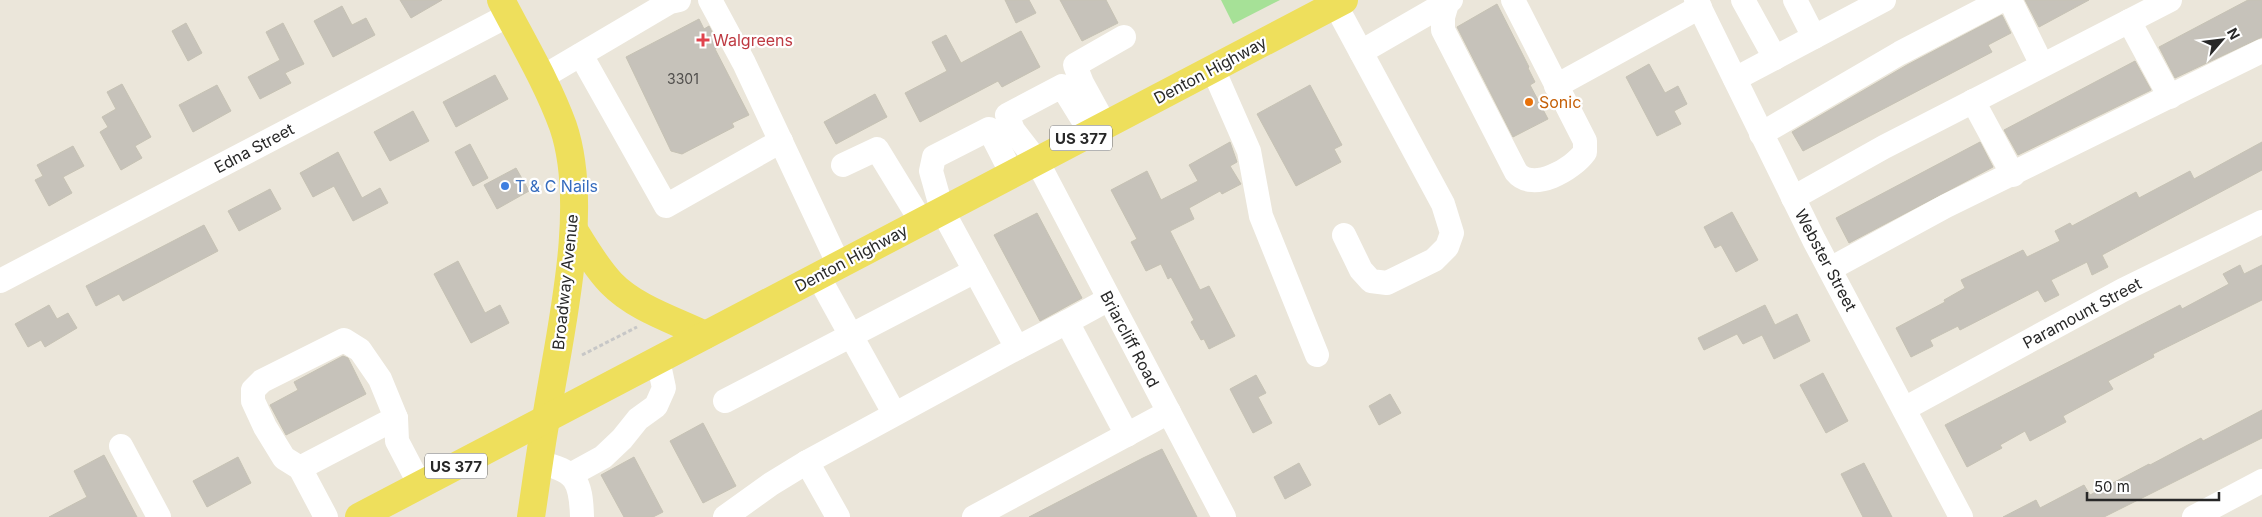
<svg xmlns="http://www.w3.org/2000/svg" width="2262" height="517" font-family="Inter,sans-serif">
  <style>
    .green { fill: #a6e197 }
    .building { fill: #c6c2ba; stroke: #c6c2b4 }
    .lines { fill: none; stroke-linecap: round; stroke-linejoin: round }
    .path { stroke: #c7c7c7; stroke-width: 3; stroke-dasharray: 4 2.5; stroke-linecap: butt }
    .minor { stroke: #fff; stroke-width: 24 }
    .major { stroke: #eedf5c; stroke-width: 28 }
    .health-dot { fill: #e0444e; stroke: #fff; stroke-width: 2 }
    .food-dot { fill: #e8710a; stroke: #fff; stroke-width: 2 }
    .shop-dot { fill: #3f7fe0; stroke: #fff; stroke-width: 2 }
    .labels { text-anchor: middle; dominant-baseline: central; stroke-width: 4.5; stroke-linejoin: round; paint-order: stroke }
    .number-label { font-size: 14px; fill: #504e4c }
    .shield { fill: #fff; stroke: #686868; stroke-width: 1 }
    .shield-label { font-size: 15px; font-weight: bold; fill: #282828 }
    .health-label { font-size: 16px; fill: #be3a42; stroke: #fff; text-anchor: start }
    .street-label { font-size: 16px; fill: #282828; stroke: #fff }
    .food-label { font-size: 16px; fill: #c56008; stroke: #fff; text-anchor: start }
    .shop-label { font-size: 16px; fill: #366cbe; stroke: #fff; text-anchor: start }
  </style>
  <rect width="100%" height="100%" fill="#ebe6da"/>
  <path class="green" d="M1221,0h59l-47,24z"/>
  <g class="building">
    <path d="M400,0h42l-31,18z"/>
    <path d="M1005,0h24l7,13 -20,10z"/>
    <path d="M1060,0h46l12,23 -36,18z"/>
    <path d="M2025,0h64l-50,27z"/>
    <path d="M2248,0h14v37l-87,41 -16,-31z"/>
    <path d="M1497,4l32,63 -1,1 7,14 -5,3 18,34 -35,18 -56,-110z"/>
    <path d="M342,6l10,19 14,-7 9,17 -42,22 -19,-36z"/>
    <path d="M2002,15l9,18 -23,12 4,7 -189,99 -11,-19 115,-67z"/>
    <path d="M699,19l5,10 5,-3 10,20 -4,3 34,66 -17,8 2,4 -52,27 -11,-3 -45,-94z"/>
    <path d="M186,23l16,30 -14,8 -16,-30z"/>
    <path d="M283,23l21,41 -19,9 6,10 -31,16 -12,-22 32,-17 -14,-28z"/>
    <path d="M1021,31l19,36 -38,20 -4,-6 -78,41 -15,-29 42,-22 -15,-29 14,-7 15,28z"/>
    <path d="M2135,61l16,29 -133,65 -14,-25z"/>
    <path d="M1649,64l16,29 13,-7 9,18 -13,7 7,13 -24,12 -31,-59z"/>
    <path d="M495,75l13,24 -52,28 -13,-25z"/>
    <path d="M122,84l29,53 -16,9 7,12 -21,12 -21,-38 8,-5 -6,-10 14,-8 -9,-17z"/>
    <path d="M217,85l14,26 -38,21 -14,-27z"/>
    <path d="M1310,85l32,60 -8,4 7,13 -45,24 -39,-72z"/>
    <path d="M875,94l12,23 -51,27 -12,-22z"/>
    <path d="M413,111l16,30 -39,20 -16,-29z"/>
    <path d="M1230,142l7,20 -7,4 11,18 -19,10 -2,-3 -31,17 5,11 -24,12 30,59 9,-4 26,50 -26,13 -5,-10 -3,1 -10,-18 3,-2 -23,-43 -3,2 -7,-15 -15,7 -15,-29 6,-3 -26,-49 36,-19 14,29 37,-19 -9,-16z"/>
    <path d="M1980,142l13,25 -144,76 -13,-25z"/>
    <path d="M2262,142v28l-160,85 6,12 -16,8 -5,-13 -36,18 8,15 -14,7 -7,-12 -78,40 -2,-4 -28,14 3,6 -22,11 -15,-29 49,-26 -1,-2 21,-12 -4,-8 62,-30 4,7 33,-16 -5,-10 15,-8 2,3 64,-34 3,6 51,-27 4,8z"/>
    <path d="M470,144l18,34 -15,8 -18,-34z"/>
    <path d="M73,146l11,20 -21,11 9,16 -23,13 -14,-26 8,-4 -6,-11z"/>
    <path d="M338,152l24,46 18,-10 8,15 -35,18 -19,-35 -21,11 -13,-24z"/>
    <path d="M516,168l13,23 -32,18 -13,-24z"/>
    <path d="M270,189l11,20 -42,22 -11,-20z"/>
    <path d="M1732,212l26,48 -22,12 -15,-27 -6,3 -11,-21z"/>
    <path d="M1037,213l45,85 -42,23 -46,-86z"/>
    <path d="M204,225l14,26 -95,50 -4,-7 -23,12 -10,-20z"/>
    <path d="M458,261l27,52 15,-8 9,18 -38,20 -37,-69z"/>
    <path d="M2240,265l4,9 18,-9v35l-109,54 1,3 -46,24 5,8 -50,27 3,6 -36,19 -5,-10 -25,14 2,3 -35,19 -22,-42 235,-120 2,4 47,-25 -6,-10z"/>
    <path d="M49,305l8,14 11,-6 9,15 -32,19 -4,-7 -13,7 -13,-23z"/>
    <path d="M1765,305l10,20 22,-11 13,27 -36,18 -12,-24 -19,9 -6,-10 -33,16 -6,-12z"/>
    <path d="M343,356l5,2 18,36 -80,41 -16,-30 28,-15 -4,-8z"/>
    <path d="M1823,373l25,48 -22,12 -26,-48z"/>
    <path d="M1256,375l10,18 -8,4 14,26 -19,10 -23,-44z"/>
    <path d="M1390,394l11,19 -22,12 -10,-19z"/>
    <path d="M2262,410v28l-158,79h-101l33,-17 4,8 44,-23 6,10 59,-31 1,1 51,-27 2,3z"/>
    <path d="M703,423l33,63 -33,17 -33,-62z"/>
    <path d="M1162,449l35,68h-168l114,-59z"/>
    <path d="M104,455l33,62h-88l38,-20 -13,-26z"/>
    <path d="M238,457l13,26 -44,24 -14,-26z"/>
    <path d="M634,457l29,55 -10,5h-29l-23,-42z"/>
    <path d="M1299,463l12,22 -26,14 -11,-22z"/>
    <path d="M1864,463l28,54h-29l-22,-43z"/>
  </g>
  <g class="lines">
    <path class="path" d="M582,355l55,-28"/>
    <g class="minor">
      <path d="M710,0l34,63 95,202"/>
      <path d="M1448,0l-5,17v13l73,142c17,21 57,-3 69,-20v-11l-72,-141"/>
      <path d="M1696,0l118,240 147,277"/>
      <path d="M1743,0l32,58"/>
      <path d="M1795,0l19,37"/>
      <path d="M2010,0l32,65"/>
      <path d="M1335,4l108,200 9,29 -5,14 -13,13 -47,23 -16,-2 -10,-11 -17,-35"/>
      <path d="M2129,21l41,76"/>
      <path d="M1361,52l90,-52"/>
      <path d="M581,55l85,151 115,-65"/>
      <path d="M1213,69l36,82 12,65 56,139"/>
      <path d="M541,78l129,-76 9,-2"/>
      <path d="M1735,79l149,-79"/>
      <path d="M1556,86l144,-79"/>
      <path d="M1973,101l40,74"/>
      <path d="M1105,125l-23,-42 -7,-18 49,-28"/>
      <path d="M1091,133l-29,-47 -55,29 6,15 24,31 187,356"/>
      <path d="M1761,134l139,-81 102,-53"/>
      <path d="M843,165l34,-16 44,72"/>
      <path d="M1012,174l-23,-45 -55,28 -3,14 11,39 75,138 50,-26"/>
      <path d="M1793,198l91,-51 286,-147"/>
      <path d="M1830,269l116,-63 316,-155"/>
      <path d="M818,276l76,137"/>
      <path d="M0,281l509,-266"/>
      <path d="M1109,299l-42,23 60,113"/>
      <path d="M725,401l250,-130"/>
      <path d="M1904,409l219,-119 139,-68"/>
      <path d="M121,446l38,71"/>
      <path d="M539,463c37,7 42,18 43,54"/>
      <path d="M300,468l96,-50"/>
      <path d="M572,474l31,-17 19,-18 16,-20 18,-13 8,-18 -6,-28"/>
      <path d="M326,517l-26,-49 -16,-10 -19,-31 -12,-26v-11l9,-9 82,-41 16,10 20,29 16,39 1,23 23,44"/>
      <path d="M725,517l46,-33 36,-22"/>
      <path d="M838,517l-31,-55 210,-114"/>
      <path d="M974,517l195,-105"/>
      <path d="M2194,517l68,-36"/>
    </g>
    <g class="major">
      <path d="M501,0c21,41 46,82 62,126 28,82 -4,209 -17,293 -6,33 -10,65 -15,98"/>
      <path d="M574,230c11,18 22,37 37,53 24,25 63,37 94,52"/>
      <path d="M359,517l985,-517"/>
    </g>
  </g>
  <path class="health-dot" d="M700.5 32.5h5v5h5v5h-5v5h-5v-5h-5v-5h5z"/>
  <circle class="food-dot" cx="1529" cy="102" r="5"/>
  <circle class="shop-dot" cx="505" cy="186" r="5"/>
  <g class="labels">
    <g class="number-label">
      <text x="683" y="78">3301</text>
    </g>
    <g class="shield">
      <rect x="1050" y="125.5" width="62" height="25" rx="4"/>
      <rect x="425" y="453.5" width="62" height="25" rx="4"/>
    </g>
    <g class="shield-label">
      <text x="1081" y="138">US 377</text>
      <text x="456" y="466">US 377</text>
    </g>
    <g class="health-label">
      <text x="713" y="40">Walgreens</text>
    </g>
    <g class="street-label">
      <text transform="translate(1210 70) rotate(-28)">Denton Highway</text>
      <text transform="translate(254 148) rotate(-28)">Edna Street</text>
      <text transform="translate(851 258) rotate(-28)">Denton Highway</text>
      <text transform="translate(1826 260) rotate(62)">Webster Street</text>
      <text transform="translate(565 282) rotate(-84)">Broadway Avenue</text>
      <text transform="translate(2082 313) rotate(-28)">Paramount Street</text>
      <text transform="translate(1130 339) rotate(62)">Briarcliff Road</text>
    </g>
    <g class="food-label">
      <text x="1539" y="102">Sonic</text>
    </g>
    <g class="shop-label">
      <text x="515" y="186">T &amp; C Nails</text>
    </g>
  </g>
  <g transform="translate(2222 40) rotate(62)" stroke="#ffffff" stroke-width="4" paint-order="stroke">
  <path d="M0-4L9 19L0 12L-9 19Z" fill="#282828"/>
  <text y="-8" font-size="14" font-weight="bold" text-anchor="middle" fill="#282828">N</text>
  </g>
  <path d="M2087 492v8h132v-8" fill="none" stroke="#282828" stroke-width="2.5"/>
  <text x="2094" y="492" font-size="15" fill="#282828" stroke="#ffffff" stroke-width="4" paint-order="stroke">50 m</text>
</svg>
